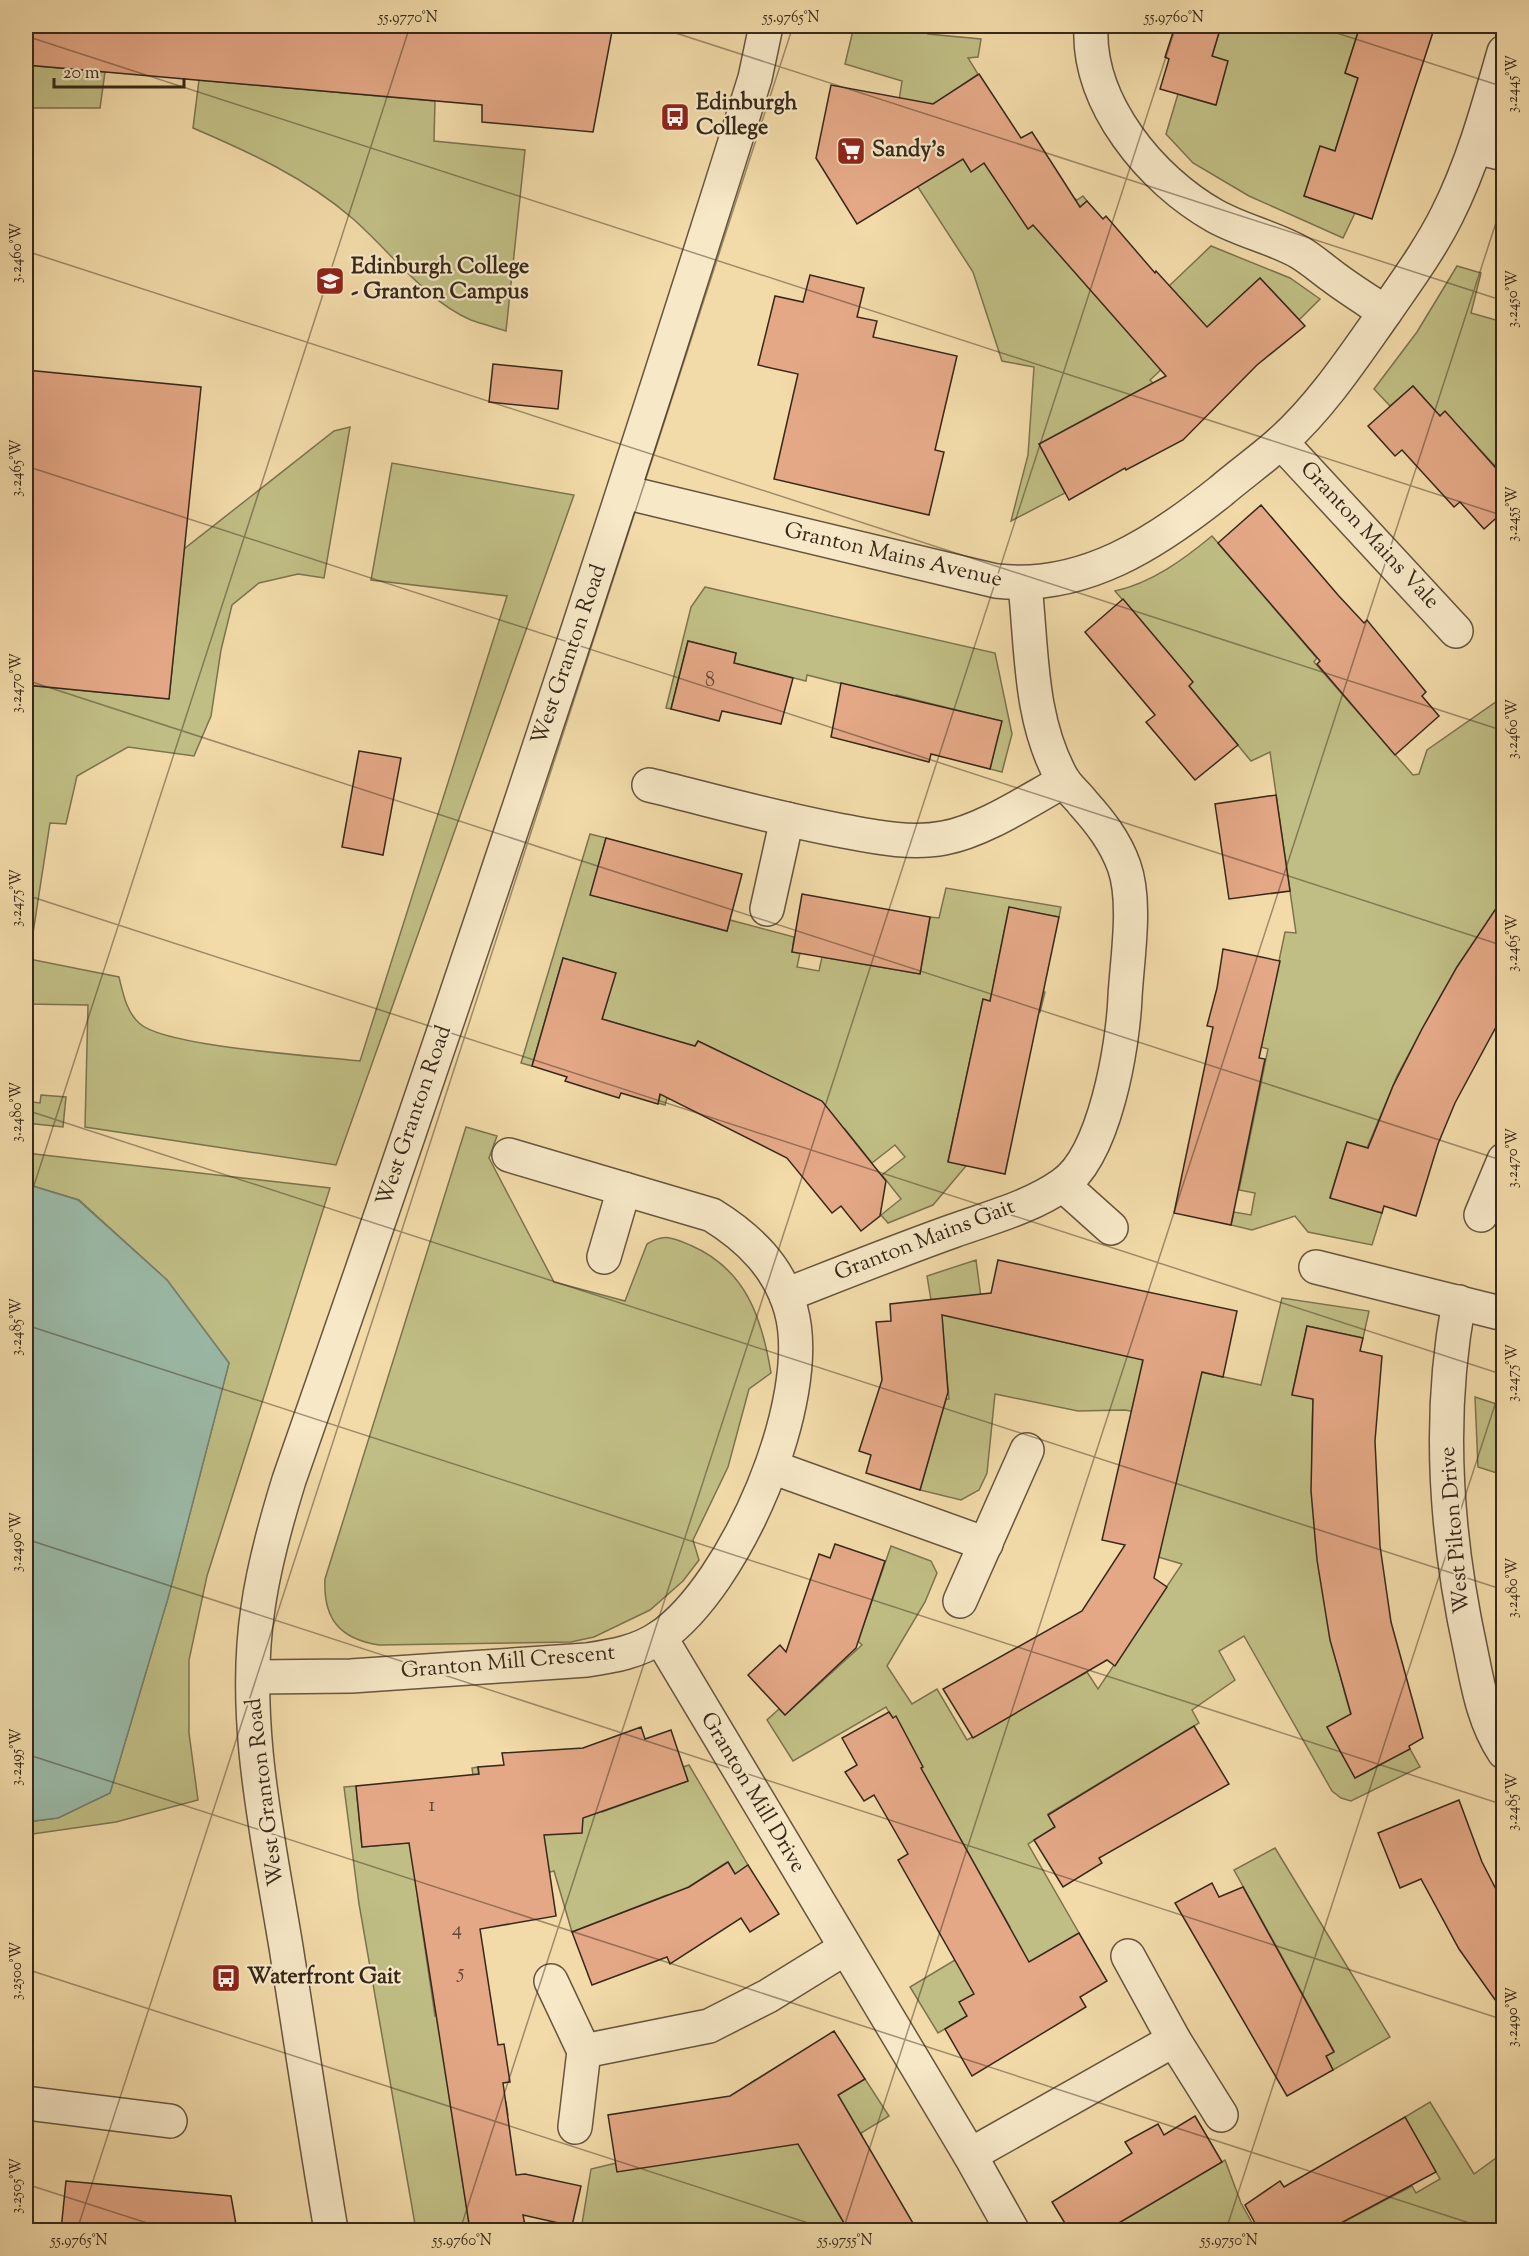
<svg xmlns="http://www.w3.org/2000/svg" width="1529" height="2256" font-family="'Sorts Mill Goudy',serif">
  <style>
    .green { fill: #c0be84; stroke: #7c734f; stroke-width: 1.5 }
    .water { fill: #9bbba9; stroke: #738070; stroke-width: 1.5 }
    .building { fill: #e4a886; stroke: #37281a; stroke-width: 1.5 }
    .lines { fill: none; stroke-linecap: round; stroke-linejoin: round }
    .minor-casing { stroke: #66553e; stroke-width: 36 }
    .tertiary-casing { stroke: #66553e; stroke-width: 36 }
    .minor { stroke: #f7e8c7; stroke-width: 33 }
    .tertiary { stroke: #f7e8c7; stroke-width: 33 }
    .ticks { fill: none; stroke: #37281a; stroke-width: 1.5; stroke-opacity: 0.45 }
    .labels { text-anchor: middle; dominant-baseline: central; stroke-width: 4.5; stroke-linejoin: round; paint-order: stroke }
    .number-label { font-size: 20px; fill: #624835 }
    .poi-label { font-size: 22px; font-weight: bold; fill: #37281a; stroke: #f7e8c7; text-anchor: start }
    .street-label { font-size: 22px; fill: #37281a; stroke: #f7e8c7 }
    .neatline { fill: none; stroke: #37281a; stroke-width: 2 }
    .ticks-label { font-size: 15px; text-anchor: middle; fill: #37281a }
  </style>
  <rect width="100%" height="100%" fill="#f2dba9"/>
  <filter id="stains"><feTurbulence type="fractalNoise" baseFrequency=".00333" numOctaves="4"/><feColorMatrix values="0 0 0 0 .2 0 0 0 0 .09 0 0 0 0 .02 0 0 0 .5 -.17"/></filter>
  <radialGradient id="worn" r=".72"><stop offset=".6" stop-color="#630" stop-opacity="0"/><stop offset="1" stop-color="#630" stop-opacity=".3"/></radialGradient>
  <g class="green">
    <path d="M854,26h74v8l53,5 -3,18 -10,1 10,16 -49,34 42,63 13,-8 44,66 46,-31 3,2 6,-4 4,5 -42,37 74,84 50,-36 42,-40 79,32 30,21 -21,21 -39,-42 -110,102 40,42 -83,-15 -68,37 26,49 -54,28 17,-66 6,-88 -32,-6 -29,-89 -81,-125 10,-66 -57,-17z"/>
    <path d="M1221,26h139l-15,47 13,5 -23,73 -31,45 51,17 -12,25 -94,-42 -56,-33 -27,-29 12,-40 37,11 -3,-49z"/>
    <path d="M26,65l79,7 -5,36h-74z"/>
    <path d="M199,80l236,21 -1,40 91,9 -19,181c-12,-4 -24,-7 -35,-11 -45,-19 -82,-70 -119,-102 -46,-40 -103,-66 -159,-90z"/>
    <path d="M1457,266l24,7 -10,40 32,9v140l-6,6 -52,-56 -5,4 -27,-30 -23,20 -16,-17 43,-57z"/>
    <path d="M350,427l-26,151 -26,-4 -39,9 -27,22 -11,45 -10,66 -17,40 -66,-9 -51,29 -11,48 -16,-1 -21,136 90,18c4,16 7,34 20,46 25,24 179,33 221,38l147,-465 -136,-16 21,-117 182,32 -238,670 -251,-38 3,-122 -62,-1v-319l143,14 15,-150 150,-118z"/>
    <path d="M1212,536l103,120 2,2 -3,4 99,113 6,-1 8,-24 76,-53v204l-46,66 -35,62 -25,47 -30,72 -20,-6 -17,55 52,16 -10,32 -64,-13 -13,-16 -43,14 -21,-5 3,-13 17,3 4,-22 -16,-3 29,-141 -7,-2 24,-115 11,1 -26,-181 -19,9 -62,-75 3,-4 -77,-91c37,-8 69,-32 97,-55z"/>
    <path d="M705,587l290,66 17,81 -10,38 -12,-3 11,-48 -105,-26 -12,47 -8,-2 -3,8 -4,-1 13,-53 -75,-19 -1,6 -72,-18 2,-10 -48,-12 -17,68 -5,-1 25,-101z"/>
    <path d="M590,834l16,4 -15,57 136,36 3,-11 64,17 -2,15 8,1 -3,14 22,4 3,-14 98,17 10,-57 9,1 7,-30 115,19 -2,10 -50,-9 -15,74 51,10 -5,20 -57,-12 -35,161 18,5 -33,39 -45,18 -7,-8 20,-16 -19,-24 23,-18 -10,-12 -23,18 -27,-34 -41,32 15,-61 -121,-59 -28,58 -3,-1 -2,7 -7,-2 18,-62 -74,-22 13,-46 -52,-15 -31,108 -11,-3z"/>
    <path d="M41,1095l25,2 -3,30 -37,-4v-22l14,2z"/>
    <path d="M466,1127l31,9 -8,22 65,124 71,19 22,-57c17,-11 27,-6 43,1 56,24 72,73 81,128l-22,16 -21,78 -35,73 6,20 -16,21 -33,29 -56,27 -23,5 -192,3c-39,-6 -56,-26 -54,-66z"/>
    <path d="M26,1153l304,35 -123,388 -18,84v73l9,67 -82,22 -90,13v-13l32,-4 52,-25 58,-195 61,-235 -62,-83 -88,-80 -53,-16z"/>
    <path d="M976,1260l6,45 22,24 257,56 21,-87 87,13 -6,27 -56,-12 -15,68 21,5c-5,109 7,211 38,316l-24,12 28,51 55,-29 10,18 -69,34 -10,-3 -9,-7 -88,-155 -25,15 16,29 -43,30 7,13 -151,91 7,13 -27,17 51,89 -119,69 7,14 -29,17 -28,-46 100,-60 -124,-220 -93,54 -26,-41 12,-11 6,6 77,-70 -4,-4 33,-95 40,15 6,12 -12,29 -38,64 25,38 25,-15 30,51 120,-68 11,17 84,-125 -24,-7 32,-135 -65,-12 -47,1 -83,-17 -8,79 -8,17 -18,10 -41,-10 26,-91h3l-9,-100 -9,1 -4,-24z"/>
    <path d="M1475,1397l28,9v69l-25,-8z"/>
    <path d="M583,1761l19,51 86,-31 -5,-14 6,-2 59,100 -13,9 -8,-12 -46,30 29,46 -22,11 -21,-54 -95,37 -18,-61 -80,21 -56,9 17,115 57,-9 -39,104 53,-9 2,13 -54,9 16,106h-54l-57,-326 -15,-117 12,-1 6,61 88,-8 23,-64 -1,-7 6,-1 5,73z"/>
    <path d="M1275,1848l115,189 -57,33 -7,-14 8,-5 -100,-181z"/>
    <path d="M865,2079l24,37 -28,17 1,3 -51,30 37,64h-267l10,-61 25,-6 137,-70 -2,-10 4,-3 70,23z"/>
    <path d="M1430,2102l44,72 29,-21v77h-175l84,-44 4,7 24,-14 -35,-62z"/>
    <path d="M1225,2160l16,43 15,27h-149z"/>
  </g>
  <path class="water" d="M26,1184l52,16 89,80 62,83 -61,235 -58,195 -52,25 -32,4z"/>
  <g class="building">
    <path d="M26,26h587l-20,106 -111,-10v-17l-456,-40z"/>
    <path d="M1175,26h46l-9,30 16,5 -12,44 -56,-16 9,-30 -4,-2z"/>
    <path d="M1360,26h75l-63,193 -68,-23 16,-50 15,5 23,-73 -13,-5z"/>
    <path d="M979,74l42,64 11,-6 48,75 7,-6 16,18 3,-3 49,57 1,-2 51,56 53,-49 45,48 -48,39 -74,75 -57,30 -1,-2 -56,32 -30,-56 127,-68 -133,-151 -5,4 -44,-66 -13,9 -8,-13 -106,65 -41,-66 15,-73 102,19z"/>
    <path d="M810,275l54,13 -7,29 20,4 -4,16 84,19 -22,94 9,2 -15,63 -155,-36 24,-105 -40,-9 17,-69 28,6z"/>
    <path d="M493,364l69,7 -4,38 -69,-7z"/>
    <path d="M26,370l175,17 -32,312 -143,-14z"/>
    <path d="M1413,386l27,30 5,-5 58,65v36l-19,17 -24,-27 -6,5 -52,-57 -7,6 -27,-30z"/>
    <path d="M1261,505l77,90 26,28 3,-3 59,72 -4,4 17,20 -44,39 -78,-91 3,-3 -102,-118z"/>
    <path d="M1123,599l70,83 -4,4 49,59 -43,35 -49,-58 9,-7 -70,-83z"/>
    <path d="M688,641l48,12 -2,10 59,15 -12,46 -59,-13 -3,10 -48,-12z"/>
    <path d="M841,683l161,38 -12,48 -59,-15 -2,8 -98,-25z"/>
    <path d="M359,751l42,7 -18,97 -41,-8z"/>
    <path d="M1276,795l14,96 -61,8 -14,-95z"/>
    <path d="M606,838l136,36 -15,57 -137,-36z"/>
    <path d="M802,894l128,23 -10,57 -128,-22z"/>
    <path d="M1503,898v116l-48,89 -17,41 -22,72 -32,-10 -2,7 -52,-15 17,-56 21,6 25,-62 29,-57 35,-62z"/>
    <path d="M1009,907l50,10 -54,257 -57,-12 35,-163 7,2z"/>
    <path d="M1223,949l57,12 -21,97 6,1 -34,166 -57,-12 39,-186 -6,-1 10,-38z"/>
    <path d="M563,958l53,15 -14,46 93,27 3,-5 124,60 64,80 -6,35 -19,15 -20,-25 -9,7 -45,-55 -127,-64 -2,10 -37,-11 -2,5 -54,-17 2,-4 -35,-11z"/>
    <path d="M998,1260l239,51 -14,66 -21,-5 -48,206 13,9 -52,79 -8,-6 -134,78 -30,-49 139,-78 43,-66 -23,-5 41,-180 -201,-45 6,77 -28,98 -54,-17 5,-18 -12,-4 23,-71 -6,-58 15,-1 -1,-17 101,-11z"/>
    <path d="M1307,1326l56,12 -3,13 22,5 -7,85 5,105 11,76 32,116 -14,8 1,3 -55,29 -28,-51 24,-13 -21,-74 -13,-80 -6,-69 2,-92 -21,-4z"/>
    <path d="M835,1544l50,17 -29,87 -71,67 -37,-40 32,-30 6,7 33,-98 11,4z"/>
    <path d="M889,1712l4,6 3,-2 27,51 -2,1 108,194 50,-29 28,48 -27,16 6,10 -114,69 -27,-47 22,-13 -8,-14 15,-8 -76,-134 10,-6 -34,-59 -10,6 -19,-29 12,-7 -15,-27z"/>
    <path d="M1194,1726l35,58 -130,74 3,5 -39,24 -29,-47 21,-13 -7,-12z"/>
    <path d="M641,1727l4,12 26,-9 17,51 -105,37 -1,15 -38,2 12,81 -76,13 18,116 6,-1 6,38 -7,1 13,92 9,-1 56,12 -9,40 -49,-11 3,15h-56l-61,-387 -47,4 -6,-61 123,-12 -1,-7 26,-2 -2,-12 81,-5z"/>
    <path d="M1459,1800l23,62 21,41v108l-44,-62 -38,-70 -21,9 -22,-55z"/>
    <path d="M728,1862l7,12 13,-9 31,49 -29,18 -9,-14 -71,46 -3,-7 -75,28 -20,-53 117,-45z"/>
    <path d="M1212,1883l7,14 24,-10 91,165 -8,4 7,14 -46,26 -112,-193z"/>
    <path d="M834,2031l31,48 -27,16 79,135h-69l-50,-86 -181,28 -9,-57 122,-19z"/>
    <path d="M1195,2116l27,46 -115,68h-38l-17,-28 80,-49 -7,-11 33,-18 6,11z"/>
    <path d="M1405,2117l31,55 -108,58h-69l-14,-25 35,-24 4,6z"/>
    <path d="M66,2181l165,15 6,34h-176z"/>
  </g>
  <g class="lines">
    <g class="minor-casing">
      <g id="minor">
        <path d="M1091,26c-4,77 60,154 124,190 27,15 57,21 84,36 12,7 22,16 33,24 17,13 35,24 53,36"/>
        <path d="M1476,147l28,7"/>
        <path d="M1281,442l175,189"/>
        <path d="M624,492l372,89c87,10 160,-38 225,-90 20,-17 41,-32 60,-49 42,-38 73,-86 105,-131 22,-32 44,-62 61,-96 26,-52 41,-107 57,-163"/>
        <path d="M649,785c66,16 132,35 200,47 31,6 64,12 95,6 39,-7 85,-38 120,-57"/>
        <path d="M767,909l20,-90"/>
        <path d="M1063,1185l48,43"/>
        <path d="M1481,1215l23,-55"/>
        <path d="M604,1257l20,-68"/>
        <path d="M1316,1267l188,47"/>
        <path d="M786,1295c56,-22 111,-44 167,-64 36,-13 78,-24 109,-46 43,-29 61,-139 63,-188 2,-38 12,-95 -1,-131 -9,-25 -24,-44 -41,-63 -7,-9 -16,-16 -21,-25 -33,-59 -30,-129 -37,-193"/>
        <path d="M1459,1302c-22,116 -13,236 12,350 7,35 13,70 33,100"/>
        <path d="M772,1467l214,77"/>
        <path d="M960,1601l67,-151"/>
        <path d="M660,1637l310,518 42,75"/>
        <path d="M254,1677l97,-1 236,-16c26,-4 51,-8 73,-23 75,-51 156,-238 131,-327 -12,-43 -42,-72 -79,-95l-203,-60"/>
        <path d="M1128,1956l46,84 47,75"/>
        <path d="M551,1981l33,70 -9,76"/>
        <path d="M584,2051l125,-25 59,-30 76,-47"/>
        <path d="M26,2103l144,18"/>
        <path d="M970,2155l204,-115"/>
      </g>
    </g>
    <g class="tertiary-casing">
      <path id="tertiary" d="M331,2230c-16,-94 -30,-188 -45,-283 -18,-110 -45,-227 -28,-339 6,-43 18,-86 31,-128 163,-465 319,-932 466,-1402l11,-52"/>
    </g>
    <use href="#minor" class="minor"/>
    <use href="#tertiary" class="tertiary"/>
  </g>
  <path class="ticks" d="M654,26l850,275M1315,26l189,61M26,31l1,-5M26,36l1478,480M26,251l1478,480M26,466l1478,480M26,680l1478,481M26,895l1478,480M26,1110l1478,480M26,1210l384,-1184M26,1325l1478,480M26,1539l1478,481M26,1754l1465,476M26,1969l804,261M26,2184l143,46M77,2230l716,-2204M460,2230l716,-2204M843,2230l661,-2032M1226,2230l278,-853"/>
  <defs>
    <g id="bus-square" transform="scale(1.5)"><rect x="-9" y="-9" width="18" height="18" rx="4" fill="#8f2418" stroke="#f7e8c7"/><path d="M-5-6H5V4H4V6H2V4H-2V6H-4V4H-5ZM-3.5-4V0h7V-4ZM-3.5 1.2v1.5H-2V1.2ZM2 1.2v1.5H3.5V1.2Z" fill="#fff"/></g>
    <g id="supermarket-square" transform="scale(1.5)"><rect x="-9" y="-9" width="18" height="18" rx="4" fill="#8f2418" stroke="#f7e8c7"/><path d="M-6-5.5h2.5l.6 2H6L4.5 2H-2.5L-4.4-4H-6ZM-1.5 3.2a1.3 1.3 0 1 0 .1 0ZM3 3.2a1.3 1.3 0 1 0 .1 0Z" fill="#fff"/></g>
    <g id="university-square" transform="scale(1.5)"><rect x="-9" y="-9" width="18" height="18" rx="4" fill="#8f2418" stroke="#f7e8c7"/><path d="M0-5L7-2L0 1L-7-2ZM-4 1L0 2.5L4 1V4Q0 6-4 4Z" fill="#fff"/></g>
  </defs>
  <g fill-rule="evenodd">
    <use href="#bus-square" x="675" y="117"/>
    <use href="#supermarket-square" x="851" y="151"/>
    <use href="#university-square" x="330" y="281"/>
    <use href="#bus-square" x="226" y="1978"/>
  </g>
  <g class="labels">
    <g class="number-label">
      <text x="710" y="681">8</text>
      <text x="432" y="1806">1</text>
      <text x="457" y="1930">4</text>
      <text x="461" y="1973">5</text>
    </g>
    <g class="poi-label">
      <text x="696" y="104">Edinburgh<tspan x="696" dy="25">College</tspan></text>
      <text x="872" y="151">Sandy's</text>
      <text x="351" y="268">Edinburgh College<tspan x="351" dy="25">- Granton Campus</tspan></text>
      <text x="247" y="1978">Waterfront Gait</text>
    </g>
    <g class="street-label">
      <text transform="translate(1369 536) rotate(47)">Granton Mains Vale</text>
      <text transform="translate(893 556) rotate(13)">Granton Mains Avenue</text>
      <text transform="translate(570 655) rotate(-71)">West Granton Road</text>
      <text transform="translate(415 1116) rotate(-71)">West Granton Road</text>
      <text transform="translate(925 1241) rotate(-21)">Granton Mains Gait</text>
      <text transform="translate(1456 1530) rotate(-95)">West Pilton Drive</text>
      <text transform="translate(508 1663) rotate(-5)">Granton Mill Crescent</text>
      <text transform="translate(266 1792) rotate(-97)">West Granton Road</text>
      <text transform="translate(752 1793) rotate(59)">Granton Mill Drive</text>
    </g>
  </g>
  <rect width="1529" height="2256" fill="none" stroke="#f2dba9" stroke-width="66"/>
  <path d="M54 78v9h130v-9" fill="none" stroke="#37281a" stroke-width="3"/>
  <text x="63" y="78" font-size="18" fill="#37281a" stroke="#f7e8c7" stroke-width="4.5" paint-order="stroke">20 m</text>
  <rect x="33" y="33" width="1463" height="2190" class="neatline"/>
  <g class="ticks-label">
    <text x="408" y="22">55.9770°N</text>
    <text x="791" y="22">55.9765°N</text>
    <text x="1174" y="22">55.9760°N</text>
    <text transform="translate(1512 84) rotate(-90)" y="5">3.2445°W</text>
    <text transform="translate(16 253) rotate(-90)" y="5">3.2460°W</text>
    <text transform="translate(1512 299) rotate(-90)" y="5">3.2450°W</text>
    <text transform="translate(16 468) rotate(-90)" y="5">3.2465°W</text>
    <text transform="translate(1512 514) rotate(-90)" y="5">3.2455°W</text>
    <text transform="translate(16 683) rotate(-90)" y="5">3.2470°W</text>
    <text transform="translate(1512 729) rotate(-90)" y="5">3.2460°W</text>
    <text transform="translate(16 898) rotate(-90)" y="5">3.2475°W</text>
    <text transform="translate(1512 943) rotate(-90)" y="5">3.2465°W</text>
    <text transform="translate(16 1112) rotate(-90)" y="5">3.2480°W</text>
    <text transform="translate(1512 1158) rotate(-90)" y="5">3.2470°W</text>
    <text transform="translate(16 1327) rotate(-90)" y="5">3.2485°W</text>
    <text transform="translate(1512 1373) rotate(-90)" y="5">3.2475°W</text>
    <text transform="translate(16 1542) rotate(-90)" y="5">3.2490°W</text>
    <text transform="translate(1512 1588) rotate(-90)" y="5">3.2480°W</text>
    <text transform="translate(16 1757) rotate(-90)" y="5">3.2495°W</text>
    <text transform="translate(1512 1802) rotate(-90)" y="5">3.2485°W</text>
    <text transform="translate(16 1971) rotate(-90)" y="5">3.2500°W</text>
    <text transform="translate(1512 2017) rotate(-90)" y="5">3.2490°W</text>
    <text transform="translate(16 2186) rotate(-90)" y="5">3.2505°W</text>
    <text x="79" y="2245">55.9765°N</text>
    <text x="462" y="2245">55.9760°N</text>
    <text x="845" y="2245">55.9755°N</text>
    <text x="1229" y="2245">55.9750°N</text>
  </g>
  <rect width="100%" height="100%" filter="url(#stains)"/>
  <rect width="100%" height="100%" fill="url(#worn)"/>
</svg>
